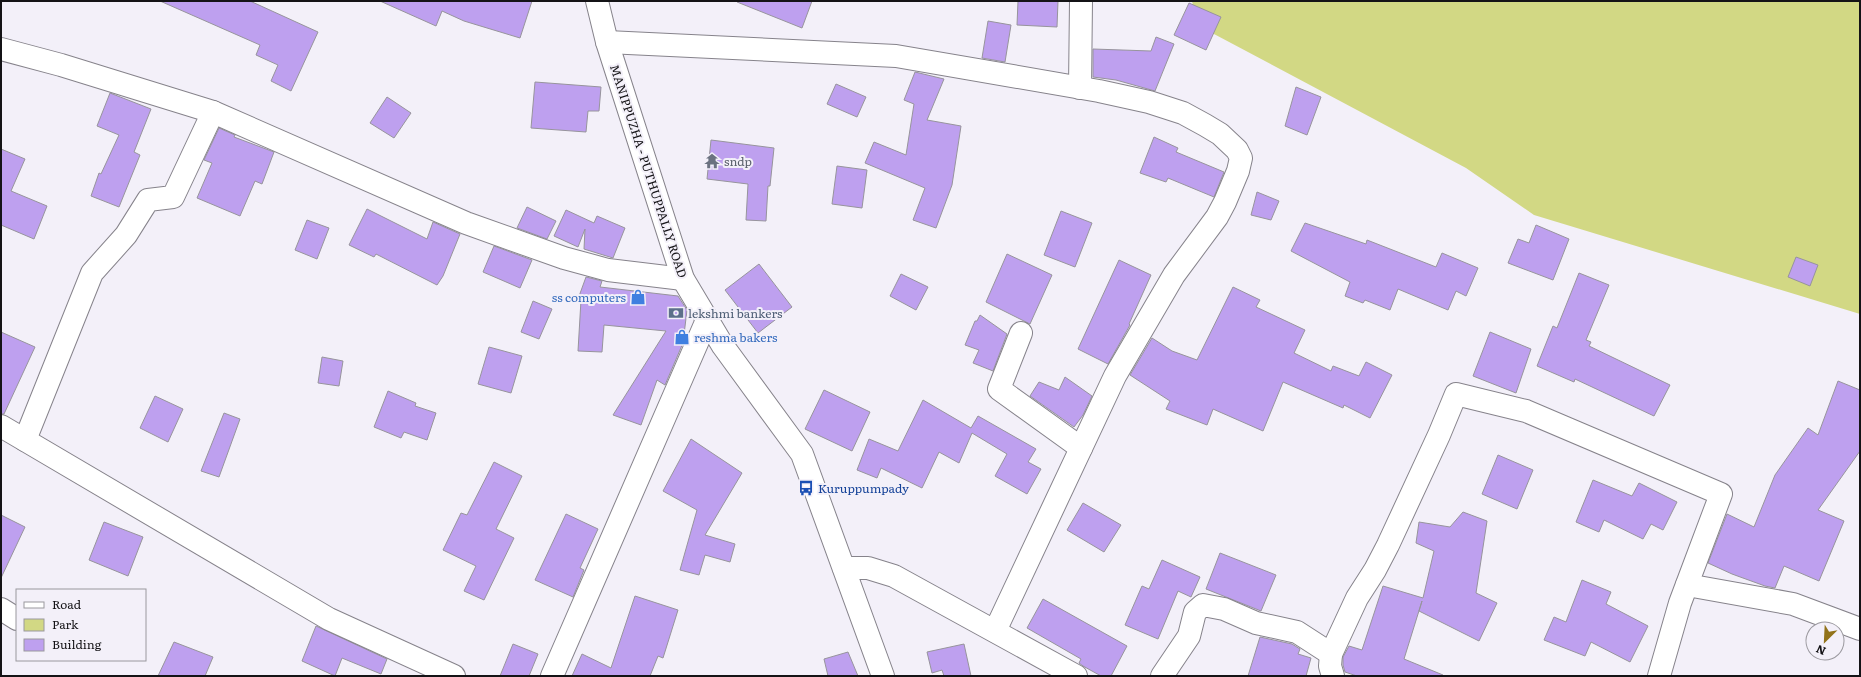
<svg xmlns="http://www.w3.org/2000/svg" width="1861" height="677" font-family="Literata,serif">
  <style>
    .green { fill: #d2d884 }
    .building { fill: #bea0ef; stroke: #97949c }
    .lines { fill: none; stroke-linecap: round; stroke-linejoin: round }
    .minor-casing { stroke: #86838b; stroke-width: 24 }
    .secondary-casing { stroke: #86838b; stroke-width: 24 }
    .minor { stroke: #fff; stroke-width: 22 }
    .secondary { stroke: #fff; stroke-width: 22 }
    .labels { text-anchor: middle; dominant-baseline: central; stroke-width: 4; stroke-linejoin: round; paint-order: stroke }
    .worship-label { font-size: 12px; fill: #5b616d; stroke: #f3f0f9; text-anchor: start }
    .street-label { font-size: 12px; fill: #141316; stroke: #f3f0f9 }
    .shop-label { font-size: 12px; fill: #366cbe; stroke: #f3f0f9; text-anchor: end }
    .service-label { font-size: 12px; fill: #4e5e75; stroke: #f3f0f9; text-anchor: start }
    .transit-label { font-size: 12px; fill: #164399; stroke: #f3f0f9; text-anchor: start }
  </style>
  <rect width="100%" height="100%" fill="#f3f0f9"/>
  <path class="green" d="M1192,1h668v313l-326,-99 -68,-47 -269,-143z"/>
  <g class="building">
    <path d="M160,1h90l68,31 -27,59 -20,-10 7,-16 -22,-10 4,-10z"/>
    <path d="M380,1h152l-12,37 -56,-17 -22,-10 -6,15z"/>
    <path d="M737,1h75l-10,27 -65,-26z"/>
    <path d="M1018,1h40l-1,26 -40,-2z"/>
    <path d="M1189,3l32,14 -15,33 -32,-15z"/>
    <path d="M988,21l23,4 -6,37 -23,-4z"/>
    <path d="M1156,37l18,7 -19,47 -39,-11 -23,-3v-28l58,2z"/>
    <path d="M915,72l29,7 -17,41 34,6 -9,59 -16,43 -23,-8 12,-32 -60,-25 9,-21 32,13 8,-51 -10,-4z"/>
    <path d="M535,82l66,5 -2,24h-11l-2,21 -55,-4z"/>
    <path d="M836,84l30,13 -9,20 -30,-13z"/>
    <path d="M1296,87l25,10 -14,38 -22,-9z"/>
    <path d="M110,93l41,16 -17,43 6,3 -21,52 -28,-11 8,-23 2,1 18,-39 -22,-9z"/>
    <path d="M387,97l24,16 -17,25 -24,-15z"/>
    <path d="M219,128l16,7 -1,2 40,15 -12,32 -7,-3 -15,35 -43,-18 15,-35 -8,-3z"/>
    <path d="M1154,137l24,11 -2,4 48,20 -10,25 -46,-19 -2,4 -26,-9z"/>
    <path d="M711,140l63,8 -4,38h-2l-2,35 -20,-1 2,-36 -41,-5z"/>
    <path d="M1,149l24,10 -14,32 36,15 -13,33 -33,-14z"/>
    <path d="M837,166l30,4 -5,38 -30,-4z"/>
    <path d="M1257,192l22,9 -8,19 -20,-5z"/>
    <path d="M527,207l29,14 -9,18 -30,-11z"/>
    <path d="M367,209l60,30 6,-17 27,12 -17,42 -6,9 -61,-31 -2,3 -25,-12z"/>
    <path d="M566,210l28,13 3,-7 28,12 -12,30 -29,-9 1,-20 -7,18 -24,-11z"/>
    <path d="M1061,211l31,12 -17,44 -31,-12z"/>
    <path d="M307,220l22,8 -12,31 -22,-9z"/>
    <path d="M1305,223l61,21 1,-4 69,27 6,-14 36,15 -12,28 -10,-5 -8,19 -50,-21 -8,21 -25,-10 -2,3 -18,-7 5,-14 -59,-31z"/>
    <path d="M1536,225l33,14 -16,41 -45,-17 10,-24 11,4z"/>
    <path d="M494,246l38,14 -12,28 -37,-16z"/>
    <path d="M1007,254l45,21 -22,49 -44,-22z"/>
    <path d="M1796,257l22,8 -8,21 -22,-9z"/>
    <path d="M1119,260l32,15 -22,49 1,1 -22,39 -30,-15z"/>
    <path d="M759,264l33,43 -34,26 -33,-43z"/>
    <path d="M1579,273l30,12 -23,55 5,2 -2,4 81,39 -16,31 -79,-37 -1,3 -37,-16 16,-40 4,2z"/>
    <path d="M901,274l27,13 -12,23 -26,-14z"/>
    <path d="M586,277l16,4 -2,6 78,9 9,14 -4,33 -18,42 -8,-5 -16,45 -28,-10 53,-84 -62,-6 -2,27 -24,-1 3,-51 -3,-1z"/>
    <path d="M1233,287l27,13 -4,7 49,23 -11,23 37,18 2,-5 26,10 7,-14 26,13 -22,43 -26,-13 -1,3 -60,-26 -20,49 -50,-22 -6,16 -41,-16 4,-8 -40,-26 22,-37 20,13 25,9z"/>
    <path d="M533,301l19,8 -13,30 -18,-7z"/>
    <path d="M980,315l27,19 -14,37 -20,-8 6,-13 -14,-5 10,-24h2z"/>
    <path d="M1,332l34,15 -31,67h-3z"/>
    <path d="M1490,332l41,17 -15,44 -43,-17z"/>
    <path d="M489,347l33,9 -11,37 -33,-9z"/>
    <path d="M322,357l21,4 -4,25 -21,-3z"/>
    <path d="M1065,377l27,19 -9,19 -9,12 -44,-31 9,-14 20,8z"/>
    <path d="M1838,381l22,9v61l-42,59 26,11 -25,60 -35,-15 -9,22 -10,-2 -33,-12 -24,-11 19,-49 27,13 21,-52 33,-47 10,7z"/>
    <path d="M824,390l46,22 -18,39 -47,-22z"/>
    <path d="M388,391l28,12 -1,3 21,7 -9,27 -23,-8 -3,6 -27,-11z"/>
    <path d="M155,396l28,13 -15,33 -28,-14z"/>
    <path d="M923,400l48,28 7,-12 58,33 -8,13 13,7 -14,25 -32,-18 12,-22 -35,-21 -13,30 -20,-11 -17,36 -41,-20 -4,10 -20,-8 12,-31 29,12z"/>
    <path d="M224,413l16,6 -21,58 -18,-6z"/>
    <path d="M691,439l51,34 -37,62 30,9 -5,18 -25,-7 -6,20 -19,-5 17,-60 -34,-19z"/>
    <path d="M1498,455l35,15 -16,39 -35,-15z"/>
    <path d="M494,462l28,14 -26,53 18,9 -30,62 -20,-9 12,-25 -33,-16 18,-37 6,2z"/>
    <path d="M1593,480l39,16 7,-13 38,19 -14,28 -12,-6 -8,15 -39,-19 -5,12 -23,-10z"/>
    <path d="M1083,503l38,22 -17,27 -37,-22z"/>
    <path d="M1463,512l24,9 -11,72 21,10 -18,38 -60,-30 3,-10 -18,58 39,16v1h-86l-12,-4 -2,-7v-8l6,-11 13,4 21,-64 40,12 11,-47 -18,-8 3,-21 31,5z"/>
    <path d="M566,514l32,15 -18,39 4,2 -11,27 -38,-17z"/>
    <path d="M1,515l24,12 -24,51z"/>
    <path d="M104,522l39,15 -15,39 -39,-16z"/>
    <path d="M1220,553l56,22 -15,36 -55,-22z"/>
    <path d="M1162,560l38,17 -9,20 -13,-6 -20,48 -33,-14 17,-39 7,3z"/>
    <path d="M1582,580l29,12 -5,12 42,22 -18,36 -39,-20 -6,14 -41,-16 10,-23 12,5z"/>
    <path d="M635,596l43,14 -15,48 -5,-2 -8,20h-78l10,-22 29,14z"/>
    <path d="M1043,599l84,47 -16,30h-10l-18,-10 -4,-3 2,-4 -54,-31z"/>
    <path d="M316,626l71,33 -6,15 -39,-16 -7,18 -33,-15z"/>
    <path d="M1260,637l32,7 8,5 -2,5 13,4 -5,18h-58z"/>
    <path d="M174,642l39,15 -8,19h-47z"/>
    <path d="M513,644l25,10 -9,22h-29z"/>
    <path d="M964,644l7,32h-27l-2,-6 -10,3 -5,-21z"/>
    <path d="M848,652l10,24h-30l-4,-17z"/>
  </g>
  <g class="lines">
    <g class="minor-casing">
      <g id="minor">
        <path d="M607,42l289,14 203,35 50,11 34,11 22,12 15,9 17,16 4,8 -3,13 -13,31 -8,15 -43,58 -59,101 -120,255"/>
        <path d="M1,49l60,16 152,47 253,111 98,35 44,12 75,9"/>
        <path d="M1080,88l1,-87"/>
        <path d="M1021,333l-22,56 82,59"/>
        <path d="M1,426l328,193 125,57"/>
        <path d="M25,440l67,-167 34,-38 22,-35 25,-3 40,-85"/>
        <path d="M844,568h24l26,8 182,100"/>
        <path d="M1687,585l106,19 67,25"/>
        <path d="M1,609l16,10"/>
        <path d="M1331,654l-1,12 3,10"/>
        <path d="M552,676l155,-356"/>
        <path d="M1162,676l27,-40 6,-24 8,-7 21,4 32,14 41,9 34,22 26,-56 18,-28 13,-25 51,-110 17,-41 70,17 195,83 -41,109 -21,73"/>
      </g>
    </g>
    <g class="secondary-casing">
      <path id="secondary" d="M597,1l10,41 76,237 40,67 79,108 81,222"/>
    </g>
    <use href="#minor" class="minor"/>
    <use href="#secondary" class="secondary"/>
  </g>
  <defs>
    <g id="temple-bare" transform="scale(1.2)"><path d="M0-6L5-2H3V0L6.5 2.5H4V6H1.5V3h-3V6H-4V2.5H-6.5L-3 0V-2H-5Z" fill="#6b7280" stroke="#f3f0f9" stroke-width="2.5" paint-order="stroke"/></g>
    <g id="shop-bare" transform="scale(1.2)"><path d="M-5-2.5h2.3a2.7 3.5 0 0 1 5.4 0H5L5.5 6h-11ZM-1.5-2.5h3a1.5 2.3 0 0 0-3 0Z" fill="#3f7fe0" stroke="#f3f0f9" stroke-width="2.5" paint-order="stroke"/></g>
    <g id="bank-bare" transform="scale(1.2)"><path d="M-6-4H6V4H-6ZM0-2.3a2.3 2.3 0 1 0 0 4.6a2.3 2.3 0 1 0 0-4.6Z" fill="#5c6f8a" stroke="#f3f0f9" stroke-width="2.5" paint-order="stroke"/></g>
    <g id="bus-bare" transform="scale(1.2)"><path d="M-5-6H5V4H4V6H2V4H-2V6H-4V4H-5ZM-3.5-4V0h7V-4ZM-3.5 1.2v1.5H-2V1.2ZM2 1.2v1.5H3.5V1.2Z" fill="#1a4fb4" stroke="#f3f0f9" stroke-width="2.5" paint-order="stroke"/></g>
  </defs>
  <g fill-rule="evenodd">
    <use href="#temple-bare" x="712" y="161"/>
    <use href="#shop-bare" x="638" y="297"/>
    <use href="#bank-bare" x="676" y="313"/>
    <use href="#shop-bare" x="682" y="337"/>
    <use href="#bus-bare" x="806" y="488"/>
  </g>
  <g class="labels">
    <g class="worship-label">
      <text x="724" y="161">sndp</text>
    </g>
    <g class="street-label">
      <text transform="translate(649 171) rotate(72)">MANIPPUZHA - PUTHUPPALLY ROAD</text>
    </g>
    <g class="shop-label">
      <text x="626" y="297">ss computers</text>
      <text x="694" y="337" text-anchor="start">reshma bakers</text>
    </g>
    <g class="service-label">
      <text x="688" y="313">lekshmi bankers</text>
    </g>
    <g class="transit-label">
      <text x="818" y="488">Kuruppumpady</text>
    </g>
  </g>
  <rect width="1861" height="677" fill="none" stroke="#141316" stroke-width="4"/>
  <rect x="16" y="589" width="130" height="72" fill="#f3f0f9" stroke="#9a989e"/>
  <rect x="24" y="602" width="20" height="6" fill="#ffffff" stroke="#9a989e"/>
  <text x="52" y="609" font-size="12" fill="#141316">Road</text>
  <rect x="24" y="619" width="20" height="12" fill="#d2d884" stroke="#9a989e"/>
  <text x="52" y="629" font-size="12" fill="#141316">Park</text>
  <rect x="24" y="639" width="20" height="12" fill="#bea0ef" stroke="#9a989e"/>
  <text x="52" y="649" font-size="12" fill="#141316">Building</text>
  <g transform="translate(1825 641) rotate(204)"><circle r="19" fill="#f3f0f9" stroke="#9a989e"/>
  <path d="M0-3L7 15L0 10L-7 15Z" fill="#92731a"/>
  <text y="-6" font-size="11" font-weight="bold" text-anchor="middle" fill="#141316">N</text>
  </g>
</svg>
